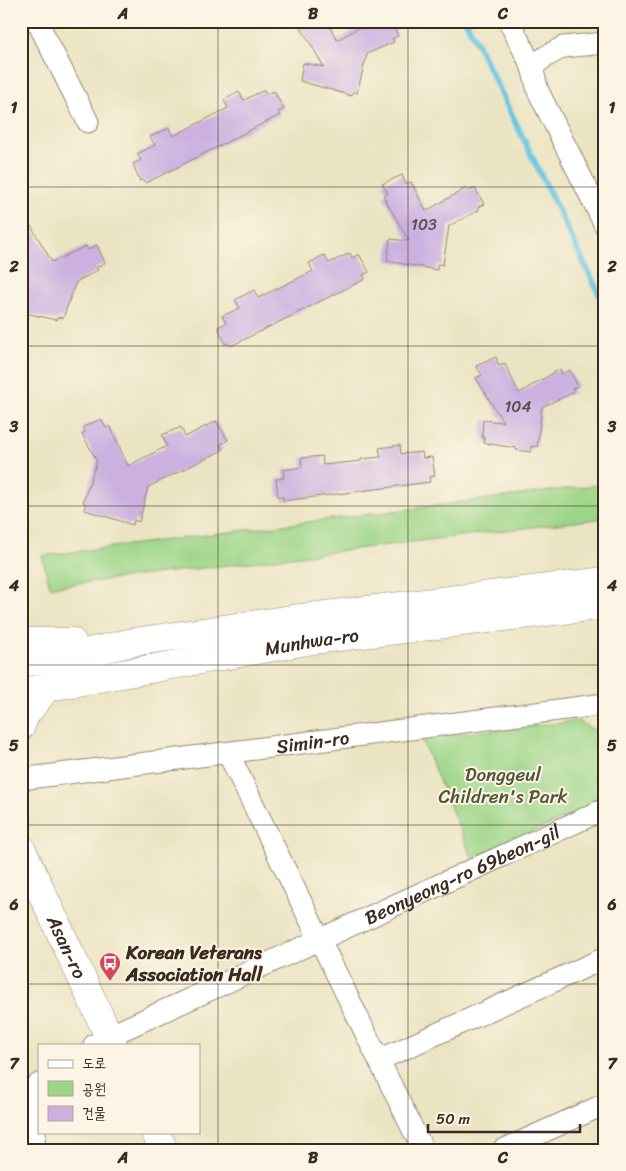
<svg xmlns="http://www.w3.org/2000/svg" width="626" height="1171" font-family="Sriracha,'Poor Story',sans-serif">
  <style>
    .green { fill: #9cd588; stroke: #6c8053 }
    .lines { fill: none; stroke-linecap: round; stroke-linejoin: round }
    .stream { stroke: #64c4e2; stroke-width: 6 }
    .building { fill: #ccb1e0 }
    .street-casing { stroke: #938770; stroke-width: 23 }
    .secondary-casing { stroke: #938770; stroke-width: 29 }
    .street { stroke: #fff; stroke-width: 21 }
    .secondary { stroke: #fff; stroke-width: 28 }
    .grid { fill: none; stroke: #3b2a1e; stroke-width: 1; stroke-opacity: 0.55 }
    .labels { text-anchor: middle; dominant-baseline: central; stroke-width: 4; stroke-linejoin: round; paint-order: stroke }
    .number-label { font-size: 16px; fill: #5f4c4e }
    .street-label { font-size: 19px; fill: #3b2a1e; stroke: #fcf5e5 }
    .park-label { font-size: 19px; fill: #535538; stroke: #fcf5e5 }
    .poi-label { font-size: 19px; font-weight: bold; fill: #3b2a1e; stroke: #fcf5e5; text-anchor: start }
    .neatline { fill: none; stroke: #3b2a1e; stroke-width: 2 }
    .grid-label { font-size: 16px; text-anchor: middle; font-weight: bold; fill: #3b2a1e }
  </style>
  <rect width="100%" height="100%" fill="#fcf5e5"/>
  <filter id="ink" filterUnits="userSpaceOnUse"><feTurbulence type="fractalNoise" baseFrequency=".02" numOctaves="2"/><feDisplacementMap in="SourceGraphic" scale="10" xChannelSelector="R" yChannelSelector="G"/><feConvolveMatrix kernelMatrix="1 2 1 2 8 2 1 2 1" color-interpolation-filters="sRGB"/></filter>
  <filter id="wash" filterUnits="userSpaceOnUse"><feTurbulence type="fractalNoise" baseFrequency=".0096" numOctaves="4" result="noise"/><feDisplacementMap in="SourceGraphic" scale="20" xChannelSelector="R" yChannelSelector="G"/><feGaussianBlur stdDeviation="1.12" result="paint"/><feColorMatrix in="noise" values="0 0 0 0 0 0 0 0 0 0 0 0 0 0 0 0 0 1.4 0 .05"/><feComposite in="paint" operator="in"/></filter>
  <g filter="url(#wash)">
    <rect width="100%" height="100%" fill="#ebe4c3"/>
    <g class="green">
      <path d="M605,484v34l-555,69 -8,-31z"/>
      <path d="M578,721l21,12 6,13v55l-133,57 -51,-120z"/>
    </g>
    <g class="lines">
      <path class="stream" d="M466,21l139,285"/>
    </g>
    <g id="blocks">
      <g class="building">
        <path d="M297,21h30l10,19 34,-19h19l8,15 -6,3 2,3 -27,12 -10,39 -5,-1v4l-52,-15 3,-18 21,4z"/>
        <path d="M264,90l3,4 7,-3 10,18 -6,3 2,3 -134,68 -3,-3 -3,1 -7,-17 8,-4 -4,-6 18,-9 -5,-8 19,-9 4,8 55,-28 -4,-8 15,-8 5,8z"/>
        <path d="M402,175l4,9 5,-2 15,29 40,-23 2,3 7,-3 9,16 -6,3 1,3 -30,16 -6,39 -6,-1v6l-50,-9 3,-22 19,2 -26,-45 5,-3 -6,-9z"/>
        <path d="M21,209l31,53 34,-16 2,4 9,-5 8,18 -9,5 2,2 -22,12 -13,36 -5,-1 -2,3 -35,-8v-33l4,-10 -4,-6z"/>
        <path d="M350,253l2,5 7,-4 10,18 -6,3 2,4 -134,67 -3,-3 -3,1 -7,-17 8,-4 -4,-7 18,-8 -5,-8 19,-10 4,8 55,-27 -4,-8 15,-8 5,8z"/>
        <path d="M496,357l3,9 6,-2 14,29 41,-24 2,5 7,-4 9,16 -6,3 2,3 -32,15 -5,40 -6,-1v6l-15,-2v-2l-32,-5v-6h-2l1,-17 20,2 -27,-44 6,-3 -6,-9z"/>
        <path d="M101,419l5,9 4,-2 18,40 39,-20 -5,-11 19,-8 4,10 31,-16 12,19 -8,5 3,5 -75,37 -9,35 -5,-2 -1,5 -48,-15 1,-6 -3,-2 14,-41 -15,-27 3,-2 -2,-5z"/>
        <path d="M400,445l1,9 21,-2 1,6 9,-1 3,19 -6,1 1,5 -147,19v-4h-5l-2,-18 8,-1 -1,-8 19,-3 -1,-9 21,-2 1,9 38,-4v-2l20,-2 -2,-9z"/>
      </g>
    </g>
  </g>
  <g filter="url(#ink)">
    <use href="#blocks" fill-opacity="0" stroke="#938770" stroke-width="1"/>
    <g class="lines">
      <g class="street-casing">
        <g id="street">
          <path d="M37,21l51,101"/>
          <path d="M509,21l23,46 6,24 67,134"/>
          <path d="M532,67l13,-10 18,-10 42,-4"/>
          <path d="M228,753l195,397"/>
          <path id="s1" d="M21,779l584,-75"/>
          <path id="s2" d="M94,1045l15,-9 496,-227"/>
          <path d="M379,1060l226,-102"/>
          <path d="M32,1150c1,-7 4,-13 3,-20 -2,-15 -7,-26 -4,-40l8,-6"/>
          <path d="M503,1150l102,-46"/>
        </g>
      </g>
      <g class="secondary-casing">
        <g id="secondary">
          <path d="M21,642h51"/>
          <path d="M21,663l50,-7 63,-14 151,-22 320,-39"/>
          <path id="s3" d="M21,692l292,-52 292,-35"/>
          <path d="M21,726l4,-11 22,-28"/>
          <path id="s4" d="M21,848l92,197"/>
          <path d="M155,1132l9,18"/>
        </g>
      </g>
      <use href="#street" class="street"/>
      <use href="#secondary" class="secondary"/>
    </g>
  </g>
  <path class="grid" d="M218,21v1129M408,21v1129M21,187h584M21,346h584M21,506h584M21,665h584M21,825h584M21,984h584"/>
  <defs>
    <g id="bus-pin" transform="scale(1.125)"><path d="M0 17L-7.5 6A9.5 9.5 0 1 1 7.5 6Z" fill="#d1495b" stroke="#fcf5e5"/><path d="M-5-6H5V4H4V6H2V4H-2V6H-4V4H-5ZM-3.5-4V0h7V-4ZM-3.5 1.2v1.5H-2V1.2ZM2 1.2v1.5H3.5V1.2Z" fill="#fff"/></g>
  </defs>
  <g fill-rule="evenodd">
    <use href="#bus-pin" x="110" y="963"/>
  </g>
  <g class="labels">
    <g class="number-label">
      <text x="424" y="224">103</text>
      <text x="518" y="406">104</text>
    </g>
    <g class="street-label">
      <text stroke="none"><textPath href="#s3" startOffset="295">Munhwa-ro</textPath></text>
      <text stroke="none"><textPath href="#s1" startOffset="294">Simin-ro</textPath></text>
      <text stroke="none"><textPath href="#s2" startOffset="406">Beonyeong-ro 69beon-gil</textPath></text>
      <text stroke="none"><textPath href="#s4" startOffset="109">Asan-ro</textPath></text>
    </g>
    <g class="park-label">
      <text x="503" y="774">Donggeul<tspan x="503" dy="22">Children's Park</tspan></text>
    </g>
    <g class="poi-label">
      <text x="126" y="952">Korean Veterans<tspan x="126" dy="22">Association Hall</tspan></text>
    </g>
  </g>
  <rect width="626" height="1171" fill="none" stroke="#fcf5e5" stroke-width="55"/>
  <rect x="38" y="1044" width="162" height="90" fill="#fcf5e5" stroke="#afa495"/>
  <rect x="48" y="1060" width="25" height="8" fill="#ffffff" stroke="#afa495"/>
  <text x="82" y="1068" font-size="15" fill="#3b2a1e">도로</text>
  <rect x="48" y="1081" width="25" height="15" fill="#9cd588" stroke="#afa495"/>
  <text x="82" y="1094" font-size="15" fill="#3b2a1e">공원</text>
  <rect x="48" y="1106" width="25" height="15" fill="#ccb1e0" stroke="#afa495"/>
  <text x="82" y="1118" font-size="15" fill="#3b2a1e">건물</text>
  <path d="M428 1124v8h152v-8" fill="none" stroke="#3b2a1e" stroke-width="2.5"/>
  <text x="436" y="1124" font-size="15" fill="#3b2a1e" stroke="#fcf5e5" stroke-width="4" paint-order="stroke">50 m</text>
  <rect x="28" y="28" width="570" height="1116" class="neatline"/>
  <g class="grid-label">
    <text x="123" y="19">A</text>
    <text x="313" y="19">B</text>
    <text x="503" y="19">C</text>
    <text x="14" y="113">1</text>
    <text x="612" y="113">1</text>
    <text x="14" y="272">2</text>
    <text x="612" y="272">2</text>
    <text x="14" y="432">3</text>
    <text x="612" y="432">3</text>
    <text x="14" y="591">4</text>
    <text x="612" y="591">4</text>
    <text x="14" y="751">5</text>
    <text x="612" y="751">5</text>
    <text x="14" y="910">6</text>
    <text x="612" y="910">6</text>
    <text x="14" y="1069">7</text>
    <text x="612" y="1069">7</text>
    <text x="123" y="1163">A</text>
    <text x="313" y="1163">B</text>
    <text x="503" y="1163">C</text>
  </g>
</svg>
